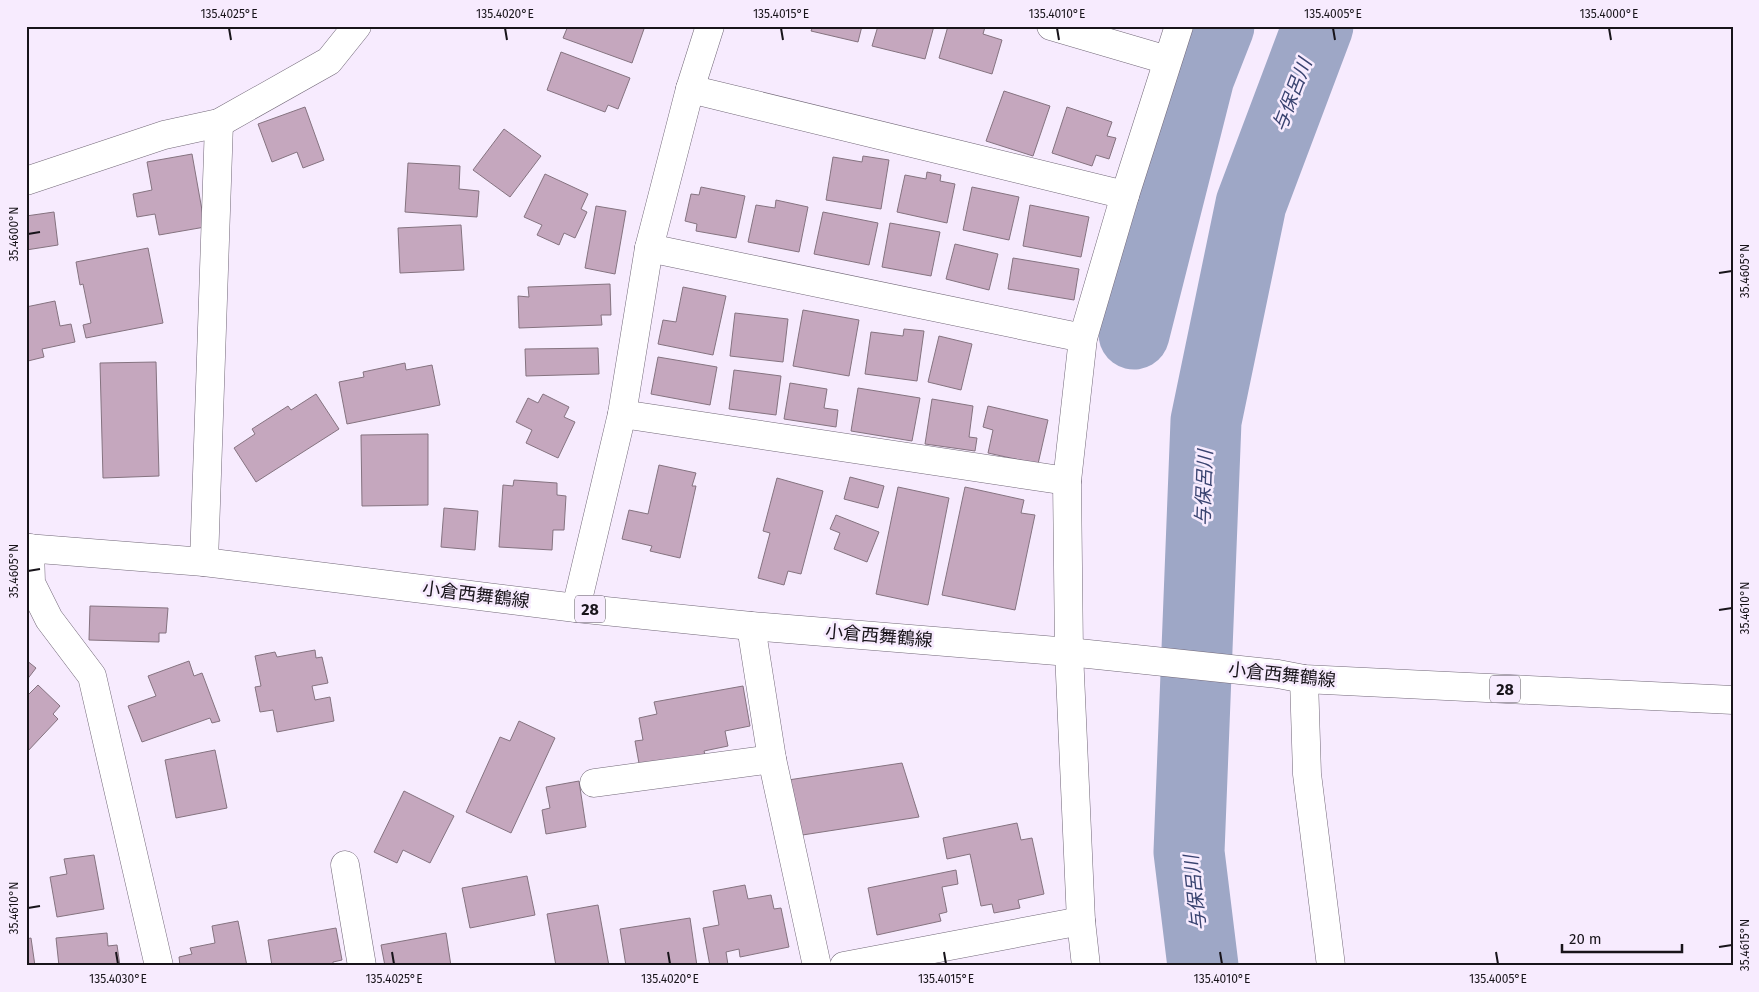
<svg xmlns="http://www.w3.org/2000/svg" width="1759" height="992" font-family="'Fira Sans','Noto Sans JP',sans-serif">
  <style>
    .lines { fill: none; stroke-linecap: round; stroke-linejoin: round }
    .river { stroke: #9ea7c6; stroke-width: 71 }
    .building { fill: #c5a7be; stroke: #857380 }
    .minor-casing { stroke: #726878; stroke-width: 29 }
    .tertiary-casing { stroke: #726878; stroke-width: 29 }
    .primary-casing { stroke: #726878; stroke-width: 29 }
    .minor { stroke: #fff; stroke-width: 28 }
    .tertiary { stroke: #fff; stroke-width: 28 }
    .primary { stroke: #fff; stroke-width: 28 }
    .ticks { fill: none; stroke: #18141a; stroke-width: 2 }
    .labels { text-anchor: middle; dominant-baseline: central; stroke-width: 5; stroke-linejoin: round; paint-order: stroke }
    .shield { fill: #f7ebfe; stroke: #5b545e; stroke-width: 1 }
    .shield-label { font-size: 16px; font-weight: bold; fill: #18141a }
    .street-label { font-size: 18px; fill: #18141a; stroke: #f7ebfe }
    .water-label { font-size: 19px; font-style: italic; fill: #394370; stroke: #f7ebfe }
    .neatline { fill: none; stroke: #18141a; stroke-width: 2 }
    .ticks-label { font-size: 12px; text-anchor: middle; fill: #18141a }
  </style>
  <rect width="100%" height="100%" fill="#f7ebfe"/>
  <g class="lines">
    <g class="river">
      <path d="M1134,334l65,-257 20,-51"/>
      <path d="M1203,966l-14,-114 17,-431 45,-217 67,-178"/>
    </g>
  </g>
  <g class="building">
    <path d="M568,26h77l-13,37 -69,-25z"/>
    <path d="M813,26h49l-4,16 -47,-11z"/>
    <path d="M878,26h56l-9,33 -53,-13z"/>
    <path d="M948,26h33l4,1 -2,7 19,6 -10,34 -53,-16z"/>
    <path d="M561,52l69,26 -12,31 -10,-4 -3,7 -58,-22z"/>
    <path d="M1004,91l46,15 -17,50 -47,-15z"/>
    <path d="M305,107l19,53 -21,8 -6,-16 -25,10 -14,-38z"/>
    <path d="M1067,107l45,15 -5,14 9,2 -7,21 -13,-4 -4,11 -40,-13z"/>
    <path d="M504,129l37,27 -31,41 -37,-27z"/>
    <path d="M192,154l13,73 -46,8 -4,-21 -18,3 -4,-23 19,-4 -5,-28z"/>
    <path d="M863,156l26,4 -8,49 -55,-9 7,-43 29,5z"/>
    <path d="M408,163l52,3 -1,23 20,2 -2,26 -72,-5z"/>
    <path d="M927,172l14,3 -1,6 15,3 -8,39 -50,-11 8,-37 21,4z"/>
    <path d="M545,174l43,20 -7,15 6,3 -12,26 -11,-5 -5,12 -22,-10 5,-10 -18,-8z"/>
    <path d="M701,187l44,9 -9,42 -40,-7 1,-7 -12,-3 6,-27 8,1z"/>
    <path d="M972,187l47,10 -10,43 -46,-10z"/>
    <path d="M776,200l32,7 -9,45 -51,-10 8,-37 19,3z"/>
    <path d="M1030,205l59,12 -8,40 -58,-11z"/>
    <path d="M596,206l30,5 -11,63 -30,-6z"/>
    <path d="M54,212l4,33 -32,5v-34z"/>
    <path d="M823,212l55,11 -9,42 -55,-11z"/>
    <path d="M890,223l50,9 -9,44 -49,-9z"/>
    <path d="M461,225l3,45 -64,3 -2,-45z"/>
    <path d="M955,244l43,10 -9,36 -43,-11z"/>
    <path d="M148,248l15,75 -77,15 -3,-13 8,-2 -8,-39 -3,1 -4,-23z"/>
    <path d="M1013,258l66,11 -5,31 -66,-11z"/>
    <path d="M610,284l1,31h-10l1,10 -83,3 -1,-32 11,1 -1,-10z"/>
    <path d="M683,287l43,9 -13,59 -55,-11 5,-24 13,2z"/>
    <path d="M55,301l5,25 11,-2 4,18 -33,7 2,8 -16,4 -2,-9v-45z"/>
    <path d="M803,310l56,10 -10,56 -56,-10z"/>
    <path d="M735,313l53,6 -5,43 -53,-6z"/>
    <path d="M904,329l20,2 -7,50 -52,-7 6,-42 32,4z"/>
    <path d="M939,336l33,8 -11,46 -33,-8z"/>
    <path d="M598,348l1,26 -73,2 -1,-27z"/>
    <path d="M658,357l59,10 -7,38 -59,-11z"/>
    <path d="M156,362l3,114 -56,2 -3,-115z"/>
    <path d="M405,363l1,7 26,-5 8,40 -93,19 -8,-42 25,-5 -1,-5z"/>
    <path d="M734,370l47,6 -5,39 -47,-6z"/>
    <path d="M790,383l37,6 -3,19 14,2 -2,17 -52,-8z"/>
    <path d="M858,388l62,10 -8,43 -61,-10z"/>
    <path d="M316,394l23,35 -83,53 -22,-34 21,-14 -3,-5 36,-23 3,4z"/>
    <path d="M543,394l26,13 -5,10 11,5 -17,36 -32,-15 6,-13 -16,-8 12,-24 10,5z"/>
    <path d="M932,399l41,7 -4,31 8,1 -2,13 -50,-7z"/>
    <path d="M988,406l60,14 -10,44 -50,-11 5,-23 -10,-3z"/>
    <path d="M428,434v71l-66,1 -1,-71z"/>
    <rect x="26" y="441" width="2" height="44"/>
    <path d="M659,465l37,8 -4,13h4l-16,72 -30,-7 2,-5 -30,-7 7,-29 19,4z"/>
    <path d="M850,477l34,9 -6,22 -34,-9z"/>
    <path d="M777,478l46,13 -22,83 -13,-3 -4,14 -26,-7 12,-45 -7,-2z"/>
    <path d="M514,480l43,3v12l9,1 -2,34h-11l-1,20 -53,-3 4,-62 10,1z"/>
    <path d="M898,487l51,11 -21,107 -52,-11z"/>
    <path d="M965,487l59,13 -3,13 14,2 -20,95 -73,-15z"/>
    <path d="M444,508l34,3 -3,39 -34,-3z"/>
    <path d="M836,515l43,17 -12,30 -33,-13 6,-16 -10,-4z"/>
    <path d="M90,606l78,2 -2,25h-7v9l-70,-2z"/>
    <path d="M315,650l1,8 6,-1 6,26 -16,3 3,14 15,-3 4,24 -57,11 -4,-22 -13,2 -5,-25 6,-1 -6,-30 20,-4 2,5z"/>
    <path d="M26,660l10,8 -10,13z"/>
    <path d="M189,661l5,15 8,-3 18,48 -8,2 -2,-5 -68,24 -14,-36 28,-10 -8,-20z"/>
    <path d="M38,685l22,21 -7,8 5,5 -32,34v-56z"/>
    <path d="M743,686l7,40 -25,5 3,15 -24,5 2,7 -66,11 -5,-28 8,-1 -4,-22 18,-4 -3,-12z"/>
    <path d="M519,721l36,17 -44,95 -45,-21 34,-75 10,4z"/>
    <path d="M215,750l12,58 -51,10 -11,-58z"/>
    <path d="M902,763l17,54 -123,19 -8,-56z"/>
    <path d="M579,781l7,46 -40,7 -4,-24 8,-2 -4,-21z"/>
    <path d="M404,791l50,25 -24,47 -27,-13 -6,13 -23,-11z"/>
    <path d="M1017,823l4,17 11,-2 12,56 -26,6 2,8 -26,5 -2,-9 -11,2 -11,-52 -23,5 -4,-21z"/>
    <path d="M94,855l10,54 -47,8 -7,-40 17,-3 -3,-15z"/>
    <path d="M956,870l2,14 -16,3 5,25 -8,2 2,7 -64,14 -9,-47z"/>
    <path d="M527,876l8,39 -65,13 -8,-40z"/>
    <path d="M745,885l3,14 23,-4 3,14 7,-1 8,39 -49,10 -1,-8 -13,3 2,13 -18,1 -7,-38 16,-3 -6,-34z"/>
    <path d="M598,905l11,61h-53l-9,-52z"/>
    <path d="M690,918l7,48h-71l-6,-37z"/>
    <path d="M238,921l9,45h-67l-1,-9 13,-3 -2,-6 25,-5 -3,-17z"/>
    <path d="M336,928l6,32 -9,2v4h-61l-4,-26z"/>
    <path d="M107,933l1,13 9,-1 3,21h-61l-3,-28z"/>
    <path d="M446,933l5,33h-66l-4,-21z"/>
    <path d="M31,938l4,28h-9v-27z"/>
  </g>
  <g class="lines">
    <g class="minor-casing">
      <g id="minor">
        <path d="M1051,26l116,34"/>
        <path d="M690,89l435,106"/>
        <path d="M26,181l138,-46 55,-12 110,-62 28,-35"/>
        <path d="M649,248l434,90"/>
        <path d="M622,414l445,67"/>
        <path d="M30,548l1,35 18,36 43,57 67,290"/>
        <path d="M204,562l15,-439"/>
        <path d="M576,608l46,-194 27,-166 41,-159 20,-63"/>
        <path d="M751,626l21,133 45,207"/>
        <path d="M1069,652l-2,-171 16,-143 42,-143 54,-169"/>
        <path d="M1304,679l3,95 24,192"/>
        <path d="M594,783l178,-24"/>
        <path d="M345,865l17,101"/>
        <path d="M844,966l237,-45"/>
      </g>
    </g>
    <g class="tertiary-casing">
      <path id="tertiary" d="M1069,652l12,269 5,45"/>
    </g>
    <g class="primary-casing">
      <path id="primary" d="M26,548l178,14 372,46 175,18 318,26 209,22 26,5 429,21"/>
    </g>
    <use href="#minor" class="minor"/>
    <use href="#tertiary" class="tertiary"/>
    <use href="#primary" class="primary"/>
  </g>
  <path class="ticks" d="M229,28l2,12M505,28l2,12M781,28l2,12M1057,28l2,12M1333,28l2,12M1609,28l2,12M28,234l12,-2M1719,273l13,-2M28,571l12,-2M1719,610l13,-2M28,908l12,-2M1719,947l13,-2M116,952l2,12M392,952l2,12M668,952l2,12M944,952l2,12M1220,952l2,12M1496,952l2,12"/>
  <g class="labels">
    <g class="shield">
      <rect x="575" y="595.5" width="30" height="27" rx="4"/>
      <rect x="1490" y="675.5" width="30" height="27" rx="4"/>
    </g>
    <g class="shield-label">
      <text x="590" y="609">28</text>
      <text x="1505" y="689">28</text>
    </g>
    <g class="street-label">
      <text transform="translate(476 595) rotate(7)">小倉西舞鶴線</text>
      <text transform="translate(879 636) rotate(5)">小倉西舞鶴線</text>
      <text transform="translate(1282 675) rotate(6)">小倉西舞鶴線</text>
    </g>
    <g class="water-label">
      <text transform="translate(1292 95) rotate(-69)">与保呂川</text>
      <text transform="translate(1204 488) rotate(-88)">与保呂川</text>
      <text transform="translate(1195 893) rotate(-96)">与保呂川</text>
    </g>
  </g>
  <rect width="1759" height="992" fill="none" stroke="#f7ebfe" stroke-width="55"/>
  <path d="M1562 944v8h120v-8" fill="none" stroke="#18141a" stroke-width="2.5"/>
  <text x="1569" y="944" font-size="15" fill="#18141a" stroke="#f7ebfe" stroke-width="4" paint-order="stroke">20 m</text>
  <rect x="28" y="28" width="1704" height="936" class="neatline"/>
  <g class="ticks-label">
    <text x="229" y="18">135.4025°E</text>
    <text x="505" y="18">135.4020°E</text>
    <text x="781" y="18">135.4015°E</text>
    <text x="1057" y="18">135.4010°E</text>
    <text x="1333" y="18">135.4005°E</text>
    <text x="1609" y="18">135.4000°E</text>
    <text transform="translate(14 234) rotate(-90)" y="4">35.4600°N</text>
    <text transform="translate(1745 271) rotate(-90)" y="4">35.4605°N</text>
    <text transform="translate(14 571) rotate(-90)" y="4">35.4605°N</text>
    <text transform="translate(1745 608) rotate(-90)" y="4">35.4610°N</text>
    <text transform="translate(14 908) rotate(-90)" y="4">35.4610°N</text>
    <text transform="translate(1745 945) rotate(-90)" y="4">35.4615°N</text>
    <text x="118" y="983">135.4030°E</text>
    <text x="394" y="983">135.4025°E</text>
    <text x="670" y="983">135.4020°E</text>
    <text x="946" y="983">135.4015°E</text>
    <text x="1222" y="983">135.4010°E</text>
    <text x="1498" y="983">135.4005°E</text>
  </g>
</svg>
